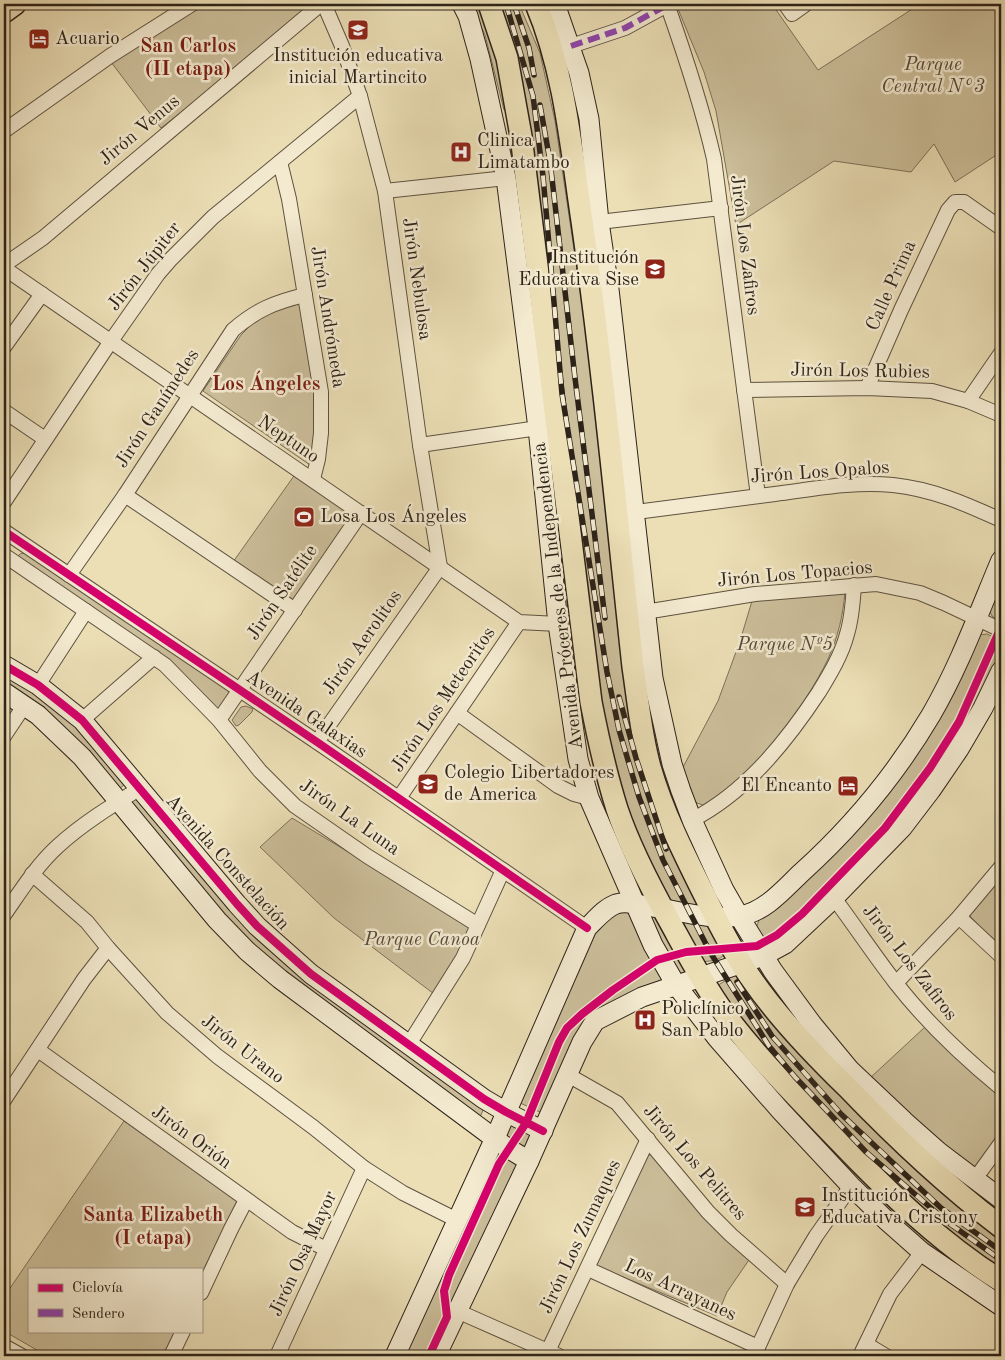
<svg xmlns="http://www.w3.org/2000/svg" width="1005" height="1360" font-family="'Old Standard TT',serif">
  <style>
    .green { fill: #ccbf9b; stroke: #7c715a }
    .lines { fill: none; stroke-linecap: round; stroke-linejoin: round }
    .street-casing { stroke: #5d5240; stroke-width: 16 }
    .secondary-casing { stroke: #2d2319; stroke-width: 21 }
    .primary-casing { stroke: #2d2319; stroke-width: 24 }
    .street { stroke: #f3ead0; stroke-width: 14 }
    .secondary { stroke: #f3ead0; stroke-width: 19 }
    .primary { stroke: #ecdfb6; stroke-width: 21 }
    .rail-casing { stroke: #2d2319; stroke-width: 5.5 }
    .rail { stroke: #f3ead0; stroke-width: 4; stroke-dasharray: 11; stroke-linecap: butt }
    .quiet { stroke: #8e44ad; stroke-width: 6; stroke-dasharray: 12 6; stroke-linecap: butt }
    .cycleway-casing { stroke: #f3ead0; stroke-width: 11 }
    .cycleway { stroke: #d6006c; stroke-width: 8 }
    .labels { text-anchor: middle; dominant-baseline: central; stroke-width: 5; stroke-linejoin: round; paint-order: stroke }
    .poi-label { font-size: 19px; fill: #2d2319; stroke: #f3ead0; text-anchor: start }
    .park-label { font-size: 19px; font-style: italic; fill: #554a3a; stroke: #f3ead0 }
    .street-label { font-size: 19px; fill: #2d2319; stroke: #f3ead0 }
    .neighbourhood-label { font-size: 20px; font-weight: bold; fill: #7a1f14; stroke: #f3ead0 }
  </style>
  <rect width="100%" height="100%" fill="#ecdfb6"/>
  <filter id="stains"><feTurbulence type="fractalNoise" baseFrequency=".004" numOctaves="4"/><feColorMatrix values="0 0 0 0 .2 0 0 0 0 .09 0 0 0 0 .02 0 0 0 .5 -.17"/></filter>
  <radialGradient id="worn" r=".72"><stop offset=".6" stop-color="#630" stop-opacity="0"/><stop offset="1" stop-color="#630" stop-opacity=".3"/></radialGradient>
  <g class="green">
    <path d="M203,4h115l-157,124 -50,-66z"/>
    <path d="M471,4h12l30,105 -9,1 -19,-75z"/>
    <path d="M496,4h23l21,49 15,68 35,236 31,286 79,264 -37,-8 -53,-136z"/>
    <path d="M676,4h96l46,66 102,-66h81v148l-46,30 -21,-38 -23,28 -77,-11 -98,64 -20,-114 -12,-39z"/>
    <path d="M298,301l3,3 15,88 1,27 -7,46 -107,-74 38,-56 18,-18z"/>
    <path d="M296,473l61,39 -64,92 -60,-42z"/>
    <path d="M24,553l205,138 1,7 -10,13 -204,-153 4,-4z"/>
    <path d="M1001,578v44l-9,-6 -4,-9z"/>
    <path d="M845,592c-2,23 -7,46 -17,67 -23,48 -77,121 -125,146l-9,-3 -13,-31 37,-70 22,-60 12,-40z"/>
    <path d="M987,634l9,4 5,7v13l-21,47 -87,126 -119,111h-7l-7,-3 -4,-11 3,-8 50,-47 44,-45 126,-193z"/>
    <path d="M4,670l68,47 53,67 -6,5 -115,-103z"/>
    <path d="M246,706l7,3 -1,3 -13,13 -3,1 -4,-6 9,-13z"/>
    <path d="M135,796l82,91 267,221 -3,7 -6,2 -224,-170 -122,-142z"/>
    <path d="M292,818l179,108 -18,38 -19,30 -100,-76 -74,-71z"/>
    <path d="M1001,877v71l-32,-33z"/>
    <path d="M625,910l5,3 33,55 -1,12 -57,30 -63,103 -24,-11 68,-164 26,-26z"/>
    <path d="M654,914l36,58 -13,2 -28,-57z"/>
    <path d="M676,919l33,3 17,30c-5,10 -18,9 -28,10z"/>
    <path d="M738,973l263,262v38l-82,-61 -174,-181 -30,-44z"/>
    <path d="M925,1027l76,69v36l-25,36 -31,-20 -75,-70z"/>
    <path d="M124,1121l113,80 -36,74v-6h-172v62h146l-12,25h-116l-43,-25v-34z"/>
    <path d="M511,1123l21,9 -7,18 -20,-8 1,-15z"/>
    <path d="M495,1149l24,11 -89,196h-30z"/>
    <path d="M653,1154l98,103 -24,35 -10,24 -123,-51 49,-108z"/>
    <path d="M883,1196l118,90v11l-84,-60 -40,-36z"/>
  </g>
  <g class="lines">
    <g class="street-casing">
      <g id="street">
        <path d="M324,4l18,42 18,50 25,95 35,254 20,122"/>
        <path d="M667,4c18,51 35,102 47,155l44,337"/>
        <path d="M785,4l7,10 14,-10"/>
        <path d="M571,46l54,-18 42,-23"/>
        <path d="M4,131l106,-75 82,-52"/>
        <path d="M280,162l9,37 32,193v41l-3,26 -5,20"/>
        <path d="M385,191l121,-13"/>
        <path d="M599,222l122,-14"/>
        <path d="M4,265l39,-27 278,-234"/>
        <path d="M4,268l515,354 39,2"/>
        <path d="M4,347l38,-53"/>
        <path d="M867,388l34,-78 47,-100 7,-8h9l37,26"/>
        <path d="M744,390l123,-2 65,3 36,10 33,14"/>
        <path d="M968,401l33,-48"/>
        <path d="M4,411l41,28"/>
        <path d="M420,445l118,-17"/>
        <path d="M125,495l170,115"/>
        <path d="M4,502l107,-161 47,-67 13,-15 42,-42 147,-121"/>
        <path d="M636,512c46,-6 93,-12 139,-18 39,-5 79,-13 118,-9 39,4 73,19 108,35"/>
        <path d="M4,531l313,211 270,186"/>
        <path d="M4,555l161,110 54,55 41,51 35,35 72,50 111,69"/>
        <path d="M69,575l56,-80 108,-165c23,-20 42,-28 72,-35"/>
        <path d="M645,612l110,-18 121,-10 44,9 24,10 57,27"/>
        <path d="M38,685l48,-74"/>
        <path d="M457,713l101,73 16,8 15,4"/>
        <path d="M82,720l72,-63"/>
        <path d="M219,720l142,-207"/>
        <path d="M4,736l20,-30"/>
        <path d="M317,742l123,-175"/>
        <path d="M399,798l120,-176"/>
        <path d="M692,820c54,-28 94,-78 127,-128 11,-18 23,-38 28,-58 5,-16 6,-33 7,-49"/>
        <path d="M32,874l55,48 21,26 59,65 50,43 96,71 51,41 39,25 54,27"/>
        <path d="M834,898c21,28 40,57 61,84 31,40 67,74 106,106"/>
        <path d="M4,915c16,-23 32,-49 54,-69 24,-22 53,-40 81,-57"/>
        <path d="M959,917l42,39"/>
        <path d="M896,983l63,-66 42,-50"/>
        <path d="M409,1044l54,-86 40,-88"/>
        <path d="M38,1050l254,182 34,17"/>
        <path d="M568,1075l49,28 91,109 23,23 56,49"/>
        <path d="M4,1100l80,-121 24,-31"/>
        <path d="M975,1179l26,-36"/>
        <path d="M588,1269l170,78"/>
        <path d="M201,1293l30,-64 15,-29"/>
        <path d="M457,1311l102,45"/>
        <path d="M866,1344l20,12"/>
        <path d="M4,1346l18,10"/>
        <path d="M548,1351l100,-212"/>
        <path d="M171,1356l12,-25"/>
        <path d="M277,1356l87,-188"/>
        <path d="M754,1356l33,-72 29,-48 35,-50"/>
        <path d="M860,1356l30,-62 32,-42"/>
      </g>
    </g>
    <g class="secondary-casing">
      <g id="secondary">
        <path d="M462,4l6,12 12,43 26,119 32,250 20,196 20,135 11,39 64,147 23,40 41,53 63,72 71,76 36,35 35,31 79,54"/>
        <path d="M555,4l24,69 10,46 10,103 10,67 44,389 19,86 9,27 11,29 32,70 15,26 34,55 39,53 38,46 54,51 35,31 62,47"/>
        <path d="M4,665l34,20 44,35 155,184 20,22 54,48 173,125 22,13 37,19"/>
        <path d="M4,692l34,23 44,42 135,163 30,31 33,28 226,168 23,14"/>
        <path d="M395,1356l100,-218 92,-210c9,-9 18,-20 29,-24 9,-3 22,0 31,2 30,4 63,15 93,10 25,-4 44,-27 61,-43 51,-46 95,-99 130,-158 28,-48 48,-103 70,-155"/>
        <path d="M436,1356l93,-195 53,-119 13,-21 47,-24 121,-41 22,-12 49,-46 68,-70 29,-38 28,-41 24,-41 18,-37"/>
      </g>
    </g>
    <g class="primary-casing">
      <g id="primary">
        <path d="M489,4l18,54 14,78 70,566c7,36 15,72 26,107 13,39 33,77 53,113 17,31 33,62 54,91 35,47 77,88 117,130 49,51 100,100 160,138"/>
        <path d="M536,4c29,69 35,144 46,217 21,148 35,297 51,446 5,33 8,68 17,100 13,45 34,87 55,129 14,29 29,59 48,85 27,39 61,74 95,107 48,50 98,97 153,139"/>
        <path d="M4,12l11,-8"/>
      </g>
    </g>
    <use href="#street" class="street"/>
    <use href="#secondary" class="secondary"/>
    <use href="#primary" class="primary"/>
    <g class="rail-casing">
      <g id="rail">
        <path d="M506,4l27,92 10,80 19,218 45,278 12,58 20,67 24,63 47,92 59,94 26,31 71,75 43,37 37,32 55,39"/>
        <path d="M514,4l15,44 5,27"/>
        <path d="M540,105l10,56 25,217 30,240"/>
        <path d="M619,697l17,61 30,91"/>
        <path d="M737,982l35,54 69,78 100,94 60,43"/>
      </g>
    </g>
    <use href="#rail" class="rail"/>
    <path class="quiet" d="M571,46l54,-18 42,-23"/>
    <g class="cycleway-casing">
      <g id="cycleway">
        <path d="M4,531l313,211 270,186"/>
        <path d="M4,665l34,20 44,35 155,184 20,22 54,48 173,125 22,13 37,19"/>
        <path d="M429,1356l18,-39 -3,-26 5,-16 50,-111 27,-41 33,-81 8,-14 15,-14 31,-24 44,-30 29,-8 71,-6 20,-11 25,-21 83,-86 45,-60 29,-46 42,-95"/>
      </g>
    </g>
    <use href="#cycleway" class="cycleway"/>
  </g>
  <defs>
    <g id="school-square" transform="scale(1.125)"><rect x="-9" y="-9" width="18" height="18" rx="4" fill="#8f2418" stroke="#f3ead0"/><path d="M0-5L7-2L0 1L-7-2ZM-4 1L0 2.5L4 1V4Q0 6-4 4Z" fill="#fff"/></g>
    <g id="hotel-square" transform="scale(1.125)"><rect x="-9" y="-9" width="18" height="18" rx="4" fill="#8f2418" stroke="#f3ead0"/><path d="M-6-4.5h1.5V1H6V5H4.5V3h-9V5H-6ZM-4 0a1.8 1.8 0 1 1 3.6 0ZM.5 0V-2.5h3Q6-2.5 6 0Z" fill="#fff"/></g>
    <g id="hospital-square" transform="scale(1.125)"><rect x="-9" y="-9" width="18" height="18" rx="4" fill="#8f2418" stroke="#f3ead0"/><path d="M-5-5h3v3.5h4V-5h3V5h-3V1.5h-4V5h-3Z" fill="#fff"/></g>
    <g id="stadium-square" transform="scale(1.125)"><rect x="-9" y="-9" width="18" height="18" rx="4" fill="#8f2418" stroke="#f3ead0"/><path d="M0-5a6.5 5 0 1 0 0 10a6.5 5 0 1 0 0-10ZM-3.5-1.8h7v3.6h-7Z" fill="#fff"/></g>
  </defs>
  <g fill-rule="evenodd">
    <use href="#school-square" x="358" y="30"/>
    <use href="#hotel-square" x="39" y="39"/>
    <use href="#hospital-square" x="461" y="152"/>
    <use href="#school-square" x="655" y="269"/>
    <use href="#stadium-square" x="304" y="517"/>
    <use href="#school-square" x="428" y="784"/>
    <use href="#hotel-square" x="848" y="786"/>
    <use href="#hospital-square" x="645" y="1020"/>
    <use href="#school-square" x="805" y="1207"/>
  </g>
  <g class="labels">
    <g class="poi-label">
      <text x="55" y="39">Acuario</text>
      <text x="358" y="56" text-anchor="middle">Institución educativa<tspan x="358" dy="22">inicial Martincito</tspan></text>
      <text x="477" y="141">Clinica<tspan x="477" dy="22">Limatambo</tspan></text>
      <text x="639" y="258" text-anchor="end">Institución<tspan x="639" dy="22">Educativa Sise</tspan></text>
      <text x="320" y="517">Losa Los Ángeles</text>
      <text x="444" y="773">Colegio Libertadores<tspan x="444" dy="22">de America</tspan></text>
      <text x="832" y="786" text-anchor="end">El Encanto</text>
      <text x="661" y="1009">Policlínico<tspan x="661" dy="22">San Pablo</tspan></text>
      <text x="821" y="1196">Institución<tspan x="821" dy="22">Educativa Cristony</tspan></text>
    </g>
    <g class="park-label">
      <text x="933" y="65">Parque<tspan x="933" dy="22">Central N°3</tspan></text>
      <text x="785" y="645">Parque Nº5</text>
      <text x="422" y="940">Parque Canoa</text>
    </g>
    <g class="street-label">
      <text transform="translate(140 131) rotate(-40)">Jirón Venus</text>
      <text transform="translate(744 245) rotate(83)">Jirón Los Zafiros</text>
      <text transform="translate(145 267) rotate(-52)">Jirón Júpiter</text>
      <text transform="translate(416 279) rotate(82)">Jirón Nebulosa</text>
      <text transform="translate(892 286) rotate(-66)">Calle Prima</text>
      <text transform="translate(327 317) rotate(81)">Jirón Andrómeda</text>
      <text transform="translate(860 372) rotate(1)">Jirón Los Rubies</text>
      <text transform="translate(158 409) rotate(-57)">Jirón Ganímedes</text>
      <text transform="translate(288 440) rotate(34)">Neptuno</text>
      <text transform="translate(820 473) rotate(-4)">Jirón Los Opalos</text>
      <text transform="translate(795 575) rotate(-5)">Jirón Los Topacios</text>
      <text transform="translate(283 593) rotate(-56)">Jirón Satélite</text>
      <text transform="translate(559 596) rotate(-97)">Avenida Próceres de la Independencia</text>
      <text transform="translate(363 643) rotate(-55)">Jirón Aerolitos</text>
      <text transform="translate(444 700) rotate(-56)">Jirón Los Meteoritos</text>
      <text transform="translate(306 715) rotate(34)">Avenida Galaxias</text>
      <text transform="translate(349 818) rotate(35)">Jirón La Luna</text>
      <text transform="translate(227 863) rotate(48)">Avenida Constelación</text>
      <text transform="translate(909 963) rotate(52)">Jirón Los Zafiros</text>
      <text transform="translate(242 1050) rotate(38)">Jirón Urano</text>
      <text transform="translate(191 1138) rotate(36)">Jirón Orión</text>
      <text transform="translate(694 1163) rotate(49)">Jirón Los Pelitres</text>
      <text transform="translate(581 1237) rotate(-65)">Jirón Los Zumaques</text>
      <text transform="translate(304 1254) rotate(-65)">Jirón Osa Mayor</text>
      <text transform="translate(680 1291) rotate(25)">Los Arrayanes</text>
    </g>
    <g class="neighbourhood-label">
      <text x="188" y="47">San Carlos<tspan x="188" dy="23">(II etapa)</tspan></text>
      <text x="266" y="385">Los Ángeles</text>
      <text x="153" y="1216">Santa Elizabeth<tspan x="153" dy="23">(I etapa)</tspan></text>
    </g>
  </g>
  <rect width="1005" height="1360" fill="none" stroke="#ecdfb6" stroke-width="20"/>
  <rect x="5" y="5" width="995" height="1350" fill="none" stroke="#2d2319" stroke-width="2.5"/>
  <rect x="10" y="10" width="985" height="1340" fill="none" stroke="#2d2319"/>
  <rect x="28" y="1268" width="175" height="65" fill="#f3ead0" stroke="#a49a87"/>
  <rect x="38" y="1284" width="25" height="8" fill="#d6006c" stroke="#a49a87"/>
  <text x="72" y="1292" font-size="15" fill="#2d2319">Ciclovía</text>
  <rect x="38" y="1309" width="25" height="8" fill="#8e44ad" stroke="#a49a87"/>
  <text x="72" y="1318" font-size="15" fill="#2d2319">Sendero</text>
  <rect width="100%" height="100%" filter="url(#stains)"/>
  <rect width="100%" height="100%" fill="url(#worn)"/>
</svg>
